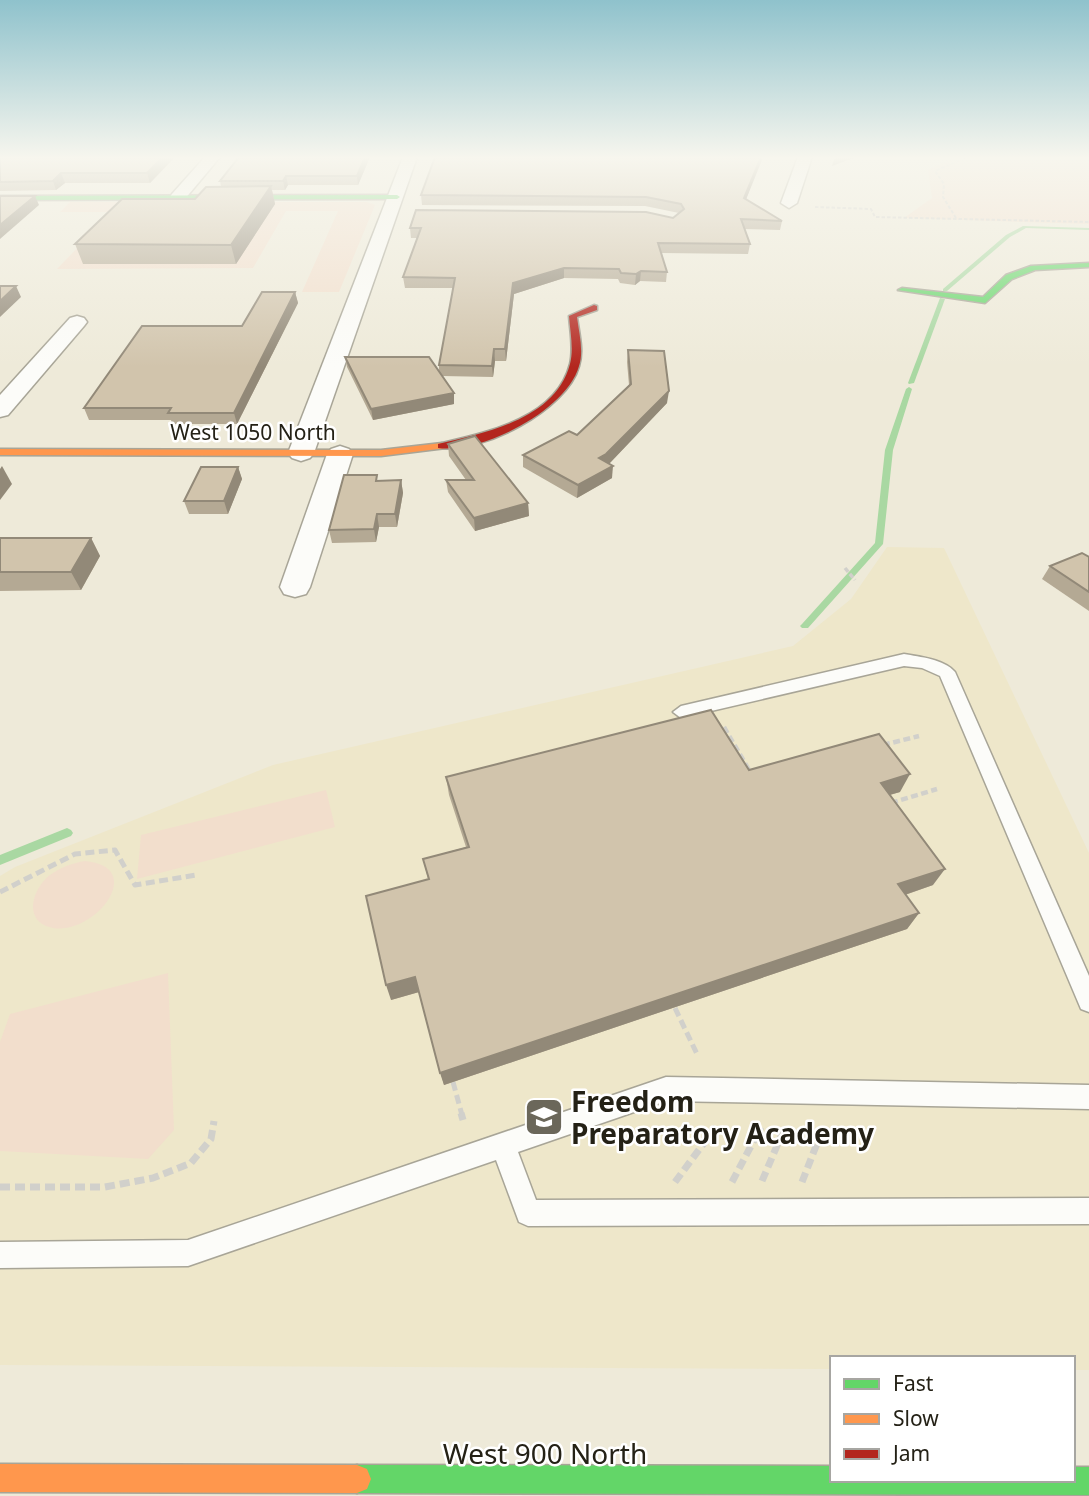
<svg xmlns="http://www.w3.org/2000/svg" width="1089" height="1496" font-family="'Noto Sans',sans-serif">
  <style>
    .built { fill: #eee7ca }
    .green { fill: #f2decc }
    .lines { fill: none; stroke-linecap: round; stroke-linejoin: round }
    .stream { fill: #a9d8a2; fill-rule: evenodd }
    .lane-casing { stroke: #a8a597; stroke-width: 3 }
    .street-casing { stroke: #a8a597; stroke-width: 3 }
    .fast-casing { stroke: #a8a597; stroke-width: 3 }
    .slow-casing { stroke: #a8a597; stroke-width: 3 }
    .jam-casing { stroke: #a8a597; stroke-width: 3 }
    .path-far4 { stroke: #d1d0cb; stroke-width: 2; stroke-dasharray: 3.5 2; stroke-linecap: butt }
    .path-far3 { stroke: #d1d0cb; stroke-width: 3.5; stroke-dasharray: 5 2.5; stroke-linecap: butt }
    .path-far2 { stroke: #d1d0cb; stroke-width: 4.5; stroke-dasharray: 7 3.5; stroke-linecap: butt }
    .path-far1 { stroke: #d1d0cb; stroke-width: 5; stroke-dasharray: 9 4.5; stroke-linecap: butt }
    .path { stroke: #d1d0cb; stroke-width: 7; stroke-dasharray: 10 5; stroke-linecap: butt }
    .lane { fill: #fcfcf9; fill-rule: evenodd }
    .street { fill: #fcfcf9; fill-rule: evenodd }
    .fast { fill: #63d668; fill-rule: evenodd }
    .slow { fill: #ff974d; fill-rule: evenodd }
    .jam { fill: #b3261e; fill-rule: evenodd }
    .wall { fill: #b4a994 }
    .shaded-wall { fill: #928978 }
    .building { fill: #d1c4ac; stroke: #928978; stroke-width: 2 }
    .labels { text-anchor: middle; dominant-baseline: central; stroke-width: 5; stroke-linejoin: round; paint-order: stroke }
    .far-street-label { font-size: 21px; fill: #242116; stroke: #fff }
    .near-poi-label { font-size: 28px; font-weight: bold; fill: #242116; stroke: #fff; text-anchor: start }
    .near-street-label { font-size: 28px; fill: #242116; stroke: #fff }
  </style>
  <rect width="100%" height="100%" fill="#eeead9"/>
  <path class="built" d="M887,547l57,1 145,305v517h-16v-12h-241v11l-832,-4v-489l15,-9 258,-102 520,-119 58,-47z"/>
  <g class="green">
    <path d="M957,157h132v67l-185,-6 28,-20 -4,-28z"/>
    <path d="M70,202h297l8,3 -36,87h-37l36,-81h-52l-33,57 -196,1 55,-57h-52z"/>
    <path d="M326,790l9,37 -198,52 4,-44z"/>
    <path d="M85,861c63,6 10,74 -32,67 -31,-6 -21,-39 -3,-53 11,-8 23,-12 35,-14z"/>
    <path d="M168,973l6,157 -26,29 -148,-8v-109l10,-28z"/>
  </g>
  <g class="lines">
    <g class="stream">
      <path d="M1023,226l66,2v2l-63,-2 -16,9 -63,54h-4v-2l63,-54z"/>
      <path d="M940,298l5,1 -31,84 -5,1 -1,-1z"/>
      <path d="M909,387l3,2 -19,61 -10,94 -75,84h-6l-2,-2 2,-2 73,-81 10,-93 21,-61z"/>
      <path d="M67,828l4,2 2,3 -2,3 -71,29v-10z"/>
    </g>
    <g class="lane-casing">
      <g id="lane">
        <path d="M904,654c16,3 40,5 51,18l134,304v36l-8,-3 -141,-333 -18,-8 -18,-2 -223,52 -8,-6 8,-6z"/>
        <path d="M666,1077l423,8v24l-423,-8 -148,51 18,48 553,-2v26l-561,2 -9,-4 -23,-62 -308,106 -188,2v-26l188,-2z"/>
      </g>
    </g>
    <g class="street-casing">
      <g id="street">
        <path d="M205,157h15l-36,43h-12l-2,-3 2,-3z"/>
        <path d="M403,157h14l-103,296 -4,5 -9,3 -9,-3 -4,-5z"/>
        <path d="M798,157h14l-15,46 -8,5 -8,-5z"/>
        <path d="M77,316l7,2 3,4 -3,4 -76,89 -8,2v-22l70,-77z"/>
        <path d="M340,446l9,3 4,5 -43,133 -4,7 -11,3 -11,-3 -4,-7 47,-133 4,-5z"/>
      </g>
    </g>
    <g class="fast-casing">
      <g id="fast">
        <path d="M0,196l397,-1 3,2 -3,2 -397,1z"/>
        <path d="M1089,263v4l-54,3 -23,9 -27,24 -87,-13 4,-2 81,9 23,-22 25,-9z"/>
        <path d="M357,1465l475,1v14h241v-13h16v28l-732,-2 -10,-4 -4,-10 4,-10z"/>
      </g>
    </g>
    <g class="slow-casing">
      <g id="slow">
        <path d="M442,443l5,3 -1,2 -65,8 -381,-1v-6l381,1z"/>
        <path d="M0,1464l357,1 10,4 4,10 -4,10 -10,4 -357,-1z"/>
      </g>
    </g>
    <g class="jam-casing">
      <path id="jam" d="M594,305l3,1v4l-20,7c2,16 7,34 2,49 -12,44 -97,88 -141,82v-4c47,-11 118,-25 132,-80 4,-15 0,-33 -1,-48z"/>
    </g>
    <g class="path-far4">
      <path d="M815,207l56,2 4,8 214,5"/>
      <path d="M956,218l-13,-21 1,-13 -9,-13 32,-14"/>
    </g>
    <path class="path-far3" d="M845,568l10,12"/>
    <g class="path-far2">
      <path d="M724,727l28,48"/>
      <path d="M883,745l36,-9"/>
      <path d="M891,803l46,-14"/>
    </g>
    <g class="path-far1">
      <path d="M0,892l75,-38 40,-4 20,35 61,-10"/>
      <path d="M675,1008l22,46"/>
      <path d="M453,1082l9,33"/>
    </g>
    <g class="path">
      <path d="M461,1113l2,7"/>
      <path d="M762,1181l23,-54"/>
      <path d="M675,1182l41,-55"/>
      <path d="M732,1182l29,-55"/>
      <path d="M802,1182l21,-54"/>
      <path d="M0,1187h105l48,-9 38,-15 20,-24 3,-18"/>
    </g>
    <use href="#lane" class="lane"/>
    <use href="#street" class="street"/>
    <use href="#fast" class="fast"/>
    <use href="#slow" class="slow"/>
    <use href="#jam" class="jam"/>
  </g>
  <g class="wall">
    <path d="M0,157h175l-25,26h-85l-9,7 -56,1z"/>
    <path d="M370,157l-12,28h-70l-3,5h-13l3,14 -39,60h-153l-8,-20 120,-45 26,-13 -1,-5z"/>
    <path d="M435,157h327l-16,42 36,22 -2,9 -36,-1 6,15 -2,10 -87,-1 6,19 -1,10 -26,-1 -5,4 -15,-2 -2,-4 -54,-1 -50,16 -8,67h-11l-2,16 -51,-1 12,28 -81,16 -26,-53 -2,-10 94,15v-7l14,-77h-48l-2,-11 14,-39h-6l-1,-10 263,-10 6,-5 -34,-7 -223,-1 -1,-10z"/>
    <path d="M295,292l3,11 -61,121h-65l-1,-4h-82l-5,-12 158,-82z"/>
    <path d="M628,350l39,53 -58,61 3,14 -35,20 -54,-31v-12l54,-20 52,-50 -2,-23z"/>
    <path d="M448,444l80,59 1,13 -54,15 -27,-39 -2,-12h20l-17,-24z"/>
    <path d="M238,467l4,12 -14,35h-39l-5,-13z"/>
    <path d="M378,480h23l2,13 -6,34h-18l-3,15 -44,1 -3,-13z"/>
    <path d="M0,538h91l9,18 -19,34 -81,1z"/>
    <path d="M1089,557v54l-47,-32 8,-13z"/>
    <path d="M749,770l151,22 -10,3 43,90 -28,10 14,18 -12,16 -463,156 -25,-93 -28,8 37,-121 -5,-20 43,-12 -17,-52 -3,-18z"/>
  </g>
  <g class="shaded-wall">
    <path d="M163,157h12l-25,26 -3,-10z"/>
    <path d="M365,157h5l-12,28 -1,-9z"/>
    <path d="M761,157h1v3l-19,47 1,-9z"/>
    <path d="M838,157h18l-24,9 2,-7z"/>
    <path d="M61,173l4,10 -9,7 -3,-9z"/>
    <path d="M286,176l2,9 -3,5 -2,-9z"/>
    <path d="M271,186l4,18 -39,60 -5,-19z"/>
    <path d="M35,196l4,9 -39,34v-14z"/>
    <path d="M564,268v10l-50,16 -8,67 -1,-12 8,-66z"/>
    <path d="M641,271l-1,10 -5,4 1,-11z"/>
    <path d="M16,286l5,11 -21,20v-16z"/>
    <path d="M295,292l3,11 -61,121 -3,-11z"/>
    <path d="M494,349l1,12 -2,16 -1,-11z"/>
    <path d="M669,391l-2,12 -61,64 -7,-9z"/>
    <path d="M454,393v11l-81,16 -2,-11z"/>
    <path d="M2,466l10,18 -12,16v-31z"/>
    <path d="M613,466l-1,12 -35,20 1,-13z"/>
    <path d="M238,467l4,12 -14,35 -4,-13z"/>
    <path d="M401,480l2,13 -6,34 -2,-13z"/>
    <path d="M528,503l1,13 -54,15 -1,-13z"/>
    <path d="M377,514l2,13 -3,15 -2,-13z"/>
    <path d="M91,538l9,18 -19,34 -10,-18z"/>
    <path d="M910,774l-10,18 -29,8 10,-17z"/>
    <path d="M945,869l-12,16 -46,16 11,-17z"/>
    <path d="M919,913l-12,16 -463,156 -4,-12z"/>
    <path d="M415,977l4,15 -28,8 -5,-15z"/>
  </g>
  <g class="building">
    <path d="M0,157h163l-16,16h-86l-8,8 -53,1z"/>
    <path d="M239,157h126l-8,19h-71l-3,5h-63z"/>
    <path d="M435,157h326l-17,41 38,23 -41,-2 9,25 -92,-1 9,29 -26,-1 -5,3 -15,-1 -2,-4 -55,-1 -51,15 -8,66h-11l-2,17 -53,-1 16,-87 -52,-1 18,-49h-11l6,-18 230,2 27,6 11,-9 -3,-5 -35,-7 -225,-2z"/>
    <path d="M271,186l-40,59 -156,-1 47,-45h73l11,-12z"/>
    <path d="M0,196h35l-35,29z"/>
    <path d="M0,286h16l-16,15z"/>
    <path d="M262,292h33l-61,121h-66l3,-5h-87l58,-82h100z"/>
    <path d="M628,350l36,1 5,40 -63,63 -7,4 14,8 -35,19 -55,-30 46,-24 8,4 54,-51z"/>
    <path d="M345,357h84l25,36 -83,16z"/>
    <path d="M475,436l53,67 -54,15 -28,-38h28l-26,-36z"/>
    <path d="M201,467h37l-14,34h-40z"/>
    <path d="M344,475h33l-1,6 25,-1 -6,34h-18l-3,15 -45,1z"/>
    <path d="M0,538h91l-20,34h-71z"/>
    <path d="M1082,553l7,4v35l-39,-26z"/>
    <path d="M711,710l38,60 130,-36 31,40 -29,9 64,86 -47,15 21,29 -479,160 -25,-96 -29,8 -20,-89 63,-17 -6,-20 46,-12 -23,-70z"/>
  </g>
  <linearGradient id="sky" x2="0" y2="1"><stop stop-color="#8fc2cc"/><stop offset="0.43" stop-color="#f7f6ee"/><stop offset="1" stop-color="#f7f6ee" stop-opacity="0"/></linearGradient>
  <rect width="1089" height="367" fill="url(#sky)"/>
  <defs>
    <g id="school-square" transform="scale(2.0125)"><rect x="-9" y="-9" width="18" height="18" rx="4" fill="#6b675a" stroke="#fff"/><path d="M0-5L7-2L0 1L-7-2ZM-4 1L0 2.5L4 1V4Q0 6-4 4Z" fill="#fff"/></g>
  </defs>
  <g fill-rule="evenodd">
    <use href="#school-square" x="544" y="1117"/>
  </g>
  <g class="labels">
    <g class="far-street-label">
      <text x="253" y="432">West 1050 North</text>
    </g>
    <g class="near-poi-label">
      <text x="571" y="1101">Freedom<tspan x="571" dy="32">Preparatory Academy</tspan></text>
    </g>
    <g class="near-street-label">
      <text x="545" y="1453">West 900 North</text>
    </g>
  </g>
  <rect x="830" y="1356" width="245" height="126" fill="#ffffff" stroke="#a7a6a2" stroke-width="2"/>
  <rect x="844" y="1379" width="35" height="10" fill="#63d668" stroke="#a7a6a2" stroke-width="2"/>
  <text x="893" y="1391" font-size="21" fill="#242116">Fast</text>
  <rect x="844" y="1414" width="35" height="10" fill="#ff974d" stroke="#a7a6a2" stroke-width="2"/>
  <text x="893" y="1426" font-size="21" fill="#242116">Slow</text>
  <rect x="844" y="1449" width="35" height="10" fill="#b3261e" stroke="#a7a6a2" stroke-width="2"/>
  <text x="893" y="1461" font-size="21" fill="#242116">Jam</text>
</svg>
